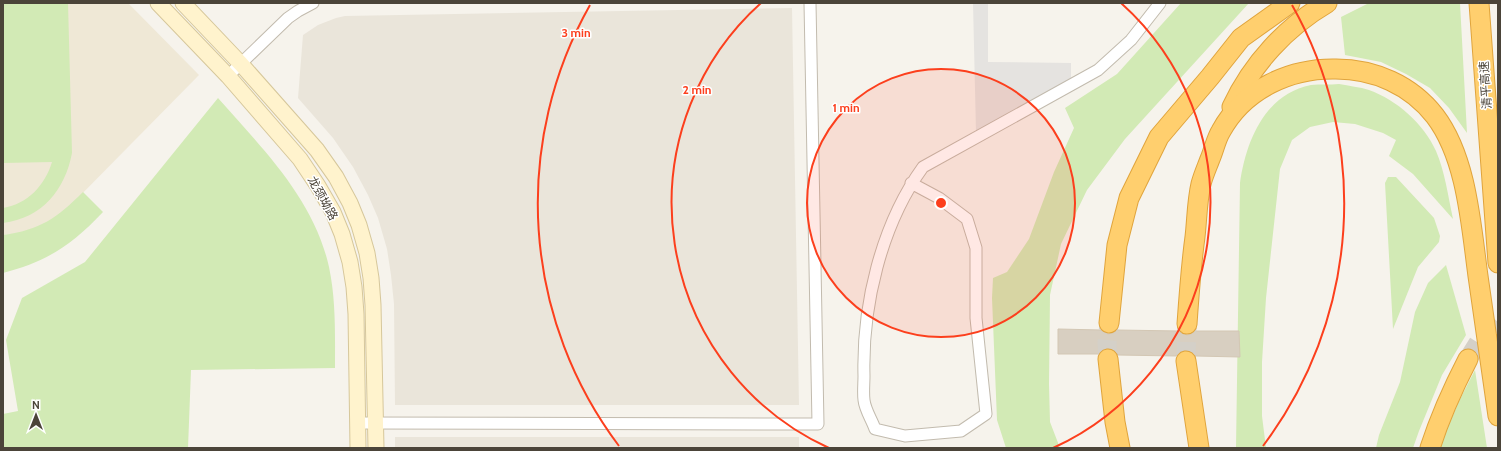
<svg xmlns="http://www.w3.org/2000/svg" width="1501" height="451" font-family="Cabin,'Noto Sans SC',sans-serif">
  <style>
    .residential { fill: #eae5da }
    .education { fill: #efe8d6 }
    .green { fill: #d2eab5 }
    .parking { fill: #e5e3e0 }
    .building { fill: #d8cfc1; stroke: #d3c7b4 }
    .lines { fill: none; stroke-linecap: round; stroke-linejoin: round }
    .motorway-tunnel { stroke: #d4d0c8; stroke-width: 19; stroke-dasharray: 19 10; stroke-linecap: butt }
    .minor-casing { stroke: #c2bbae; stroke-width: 13 }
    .secondary-casing { stroke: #d6c79b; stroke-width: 17 }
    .motorway-casing { stroke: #e0a43c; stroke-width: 21 }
    .minor { stroke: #fff; stroke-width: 11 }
    .secondary { stroke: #fff3cd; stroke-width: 15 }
    .motorway { stroke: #ffcf6e; stroke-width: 19 }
    .ring { fill: none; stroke: #fc3f1d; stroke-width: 2 }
    .labels { text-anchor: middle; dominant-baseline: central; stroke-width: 3; stroke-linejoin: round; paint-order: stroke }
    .street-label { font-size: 12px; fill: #4b4439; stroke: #fff }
    .centre { fill: #fc3f1d; stroke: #fff; stroke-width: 2 }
    .ring-label { font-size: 12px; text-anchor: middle; font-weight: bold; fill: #fc3f1d; stroke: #fff; stroke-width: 3; stroke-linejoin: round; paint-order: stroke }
  </style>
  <rect width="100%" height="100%" fill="#f6f3ec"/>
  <g class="residential">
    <path d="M792,8l7,397h-404l-1,-101 -3,-29 -4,-26 -9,-31 -10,-23 -15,-28 -20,-29 -35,-40 5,-63 15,-10 18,-7 9,-2z"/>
    <rect x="395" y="437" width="404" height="11"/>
  </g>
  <path class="education" d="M3,3h125l71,72 -133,135 -21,14 -24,9 -18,2z"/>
  <g class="green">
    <path d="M3,3h65l4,150c-7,37 -30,65 -69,70v-15c25,-4 42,-23 49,-46l-49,1z"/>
    <path d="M1181,3h68l-124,136 -38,51 -26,54 -11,51 -1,89 1,38 10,26h-54l-9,-28 -5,-122 1,-20 14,-6 22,-33 25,-67 20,-44 -9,-20 52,-34z"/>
    <path d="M1369,3h91l7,130 -18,-25 -19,-20 -24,-14 -25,-12 -36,-7 -4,-38z"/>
    <path d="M1339,84c10,2 21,3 30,6 28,10 55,34 67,61 9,21 12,45 17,68l-40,-45 -24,-18 7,-16 -13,-7 -28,-9 -22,-2 -23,5 -18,13 -12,29 -14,129 -4,64v54l4,32h-30l4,-265c6,-42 25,-89 71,-98 9,-1 19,0 28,-1z"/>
    <path d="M218,98c45,51 96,101 111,169 7,33 6,67 6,101l-144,2 -3,78h-185v-34l15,-3 -12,-71 16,-42 63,-36z"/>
    <path d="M1388,177h8l38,41 6,18 -1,6 -21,25 -25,62 -8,-146z"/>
    <path d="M83,192l20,20c-31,33 -57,50 -100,61v-38c37,-5 54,-17 80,-43z"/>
    <path d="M1446,265l20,70 -24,40 -23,56 -6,17h-37l3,-13 21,-53 15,-70 13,-29z"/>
    <path d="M1475,370l12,78h-48l20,-47z"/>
  </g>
  <path class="parking" d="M973,3h15v59l83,1v17l-95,52z"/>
  <path class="building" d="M1058,329l43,1 7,4 5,-1 4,-3 62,1 2,2 6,2 4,-1 4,-3h44l1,26 -44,-1 -6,-5 -5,-1 -6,2 -3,4 -58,-1 -5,-6 -6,-1 -5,2 -4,4h-40z"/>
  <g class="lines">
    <g class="motorway-tunnel">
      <path d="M1108,359l-1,-16 2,-20"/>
      <path d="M1468,359l19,-30 11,-11"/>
      <path d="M1186,361l1,-37"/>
    </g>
    <g class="minor-casing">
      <g id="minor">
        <path d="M228,76l60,-58 10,-7 15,-8"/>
        <path d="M911,183l28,15 28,21 9,29v70l10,96 -25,17 -56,5 -30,-7c-3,-9 -10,-19 -11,-29 -1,-8 0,-16 0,-24 -2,-70 17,-151 59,-209l175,-97 33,-30 29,-37"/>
        <path d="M358,423l460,1 -8,-421"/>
      </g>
    </g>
    <g class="secondary-casing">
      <g id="secondary">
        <path d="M158,3l70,73 72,83 18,27 15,26 9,22 8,28 4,25 2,27 2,134"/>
        <path d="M183,3l58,61 76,86 19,27 14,26 9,22 8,28 4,25 2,27 3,143"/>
      </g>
    </g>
    <g class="motorway-casing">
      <g id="motorway">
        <path d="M1479,3l19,260"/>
        <path d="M1232,107c20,-43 54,-80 95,-104"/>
        <path d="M1109,323l8,-78 12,-47 30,-61 51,-60 31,-39 49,-35"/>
        <path d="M1187,324c2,-29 4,-58 8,-87 2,-17 2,-36 6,-53 2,-8 6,-17 9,-25 4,-9 6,-20 11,-28 23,-42 69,-63 115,-62 38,0 75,16 99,47 32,42 36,109 43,160 7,47 13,93 20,140"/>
        <path d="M1108,359l7,63 5,26"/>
        <path d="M1186,361l13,87"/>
        <path d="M1430,448c10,-31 23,-60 38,-89"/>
      </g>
    </g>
    <use href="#minor" class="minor"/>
    <use href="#secondary" class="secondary"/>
    <use href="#motorway" class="motorway"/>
  </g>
  <circle cx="941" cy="203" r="134" fill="#fc3f1d" fill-opacity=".12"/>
  <g class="ring">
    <circle cx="941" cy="203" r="134"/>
    <path d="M829 448A269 269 0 0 1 761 3M1121 3A269 269 0 0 1 1053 448"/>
    <path d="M619 446A403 403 0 0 1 590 5M1292 5A403 403 0 0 1 1263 446"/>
  </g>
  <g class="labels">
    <g class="street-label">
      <text transform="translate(1485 85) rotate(-94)">清平高速</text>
      <text transform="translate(323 198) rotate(61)">龙颈坳路</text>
    </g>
  </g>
  <circle cx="941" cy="203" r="6" class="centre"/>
  <g class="ring-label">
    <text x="576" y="37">3 min</text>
    <text x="697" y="94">2 min</text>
    <text x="846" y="112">1 min</text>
  </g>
  <rect width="1501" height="451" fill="none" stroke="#4b4439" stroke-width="8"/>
  <g transform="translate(36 415)" stroke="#ffffff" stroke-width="3" paint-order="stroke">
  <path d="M0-3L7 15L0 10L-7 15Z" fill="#4b4439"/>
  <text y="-6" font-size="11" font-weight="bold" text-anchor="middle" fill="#4b4439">N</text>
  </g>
</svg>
